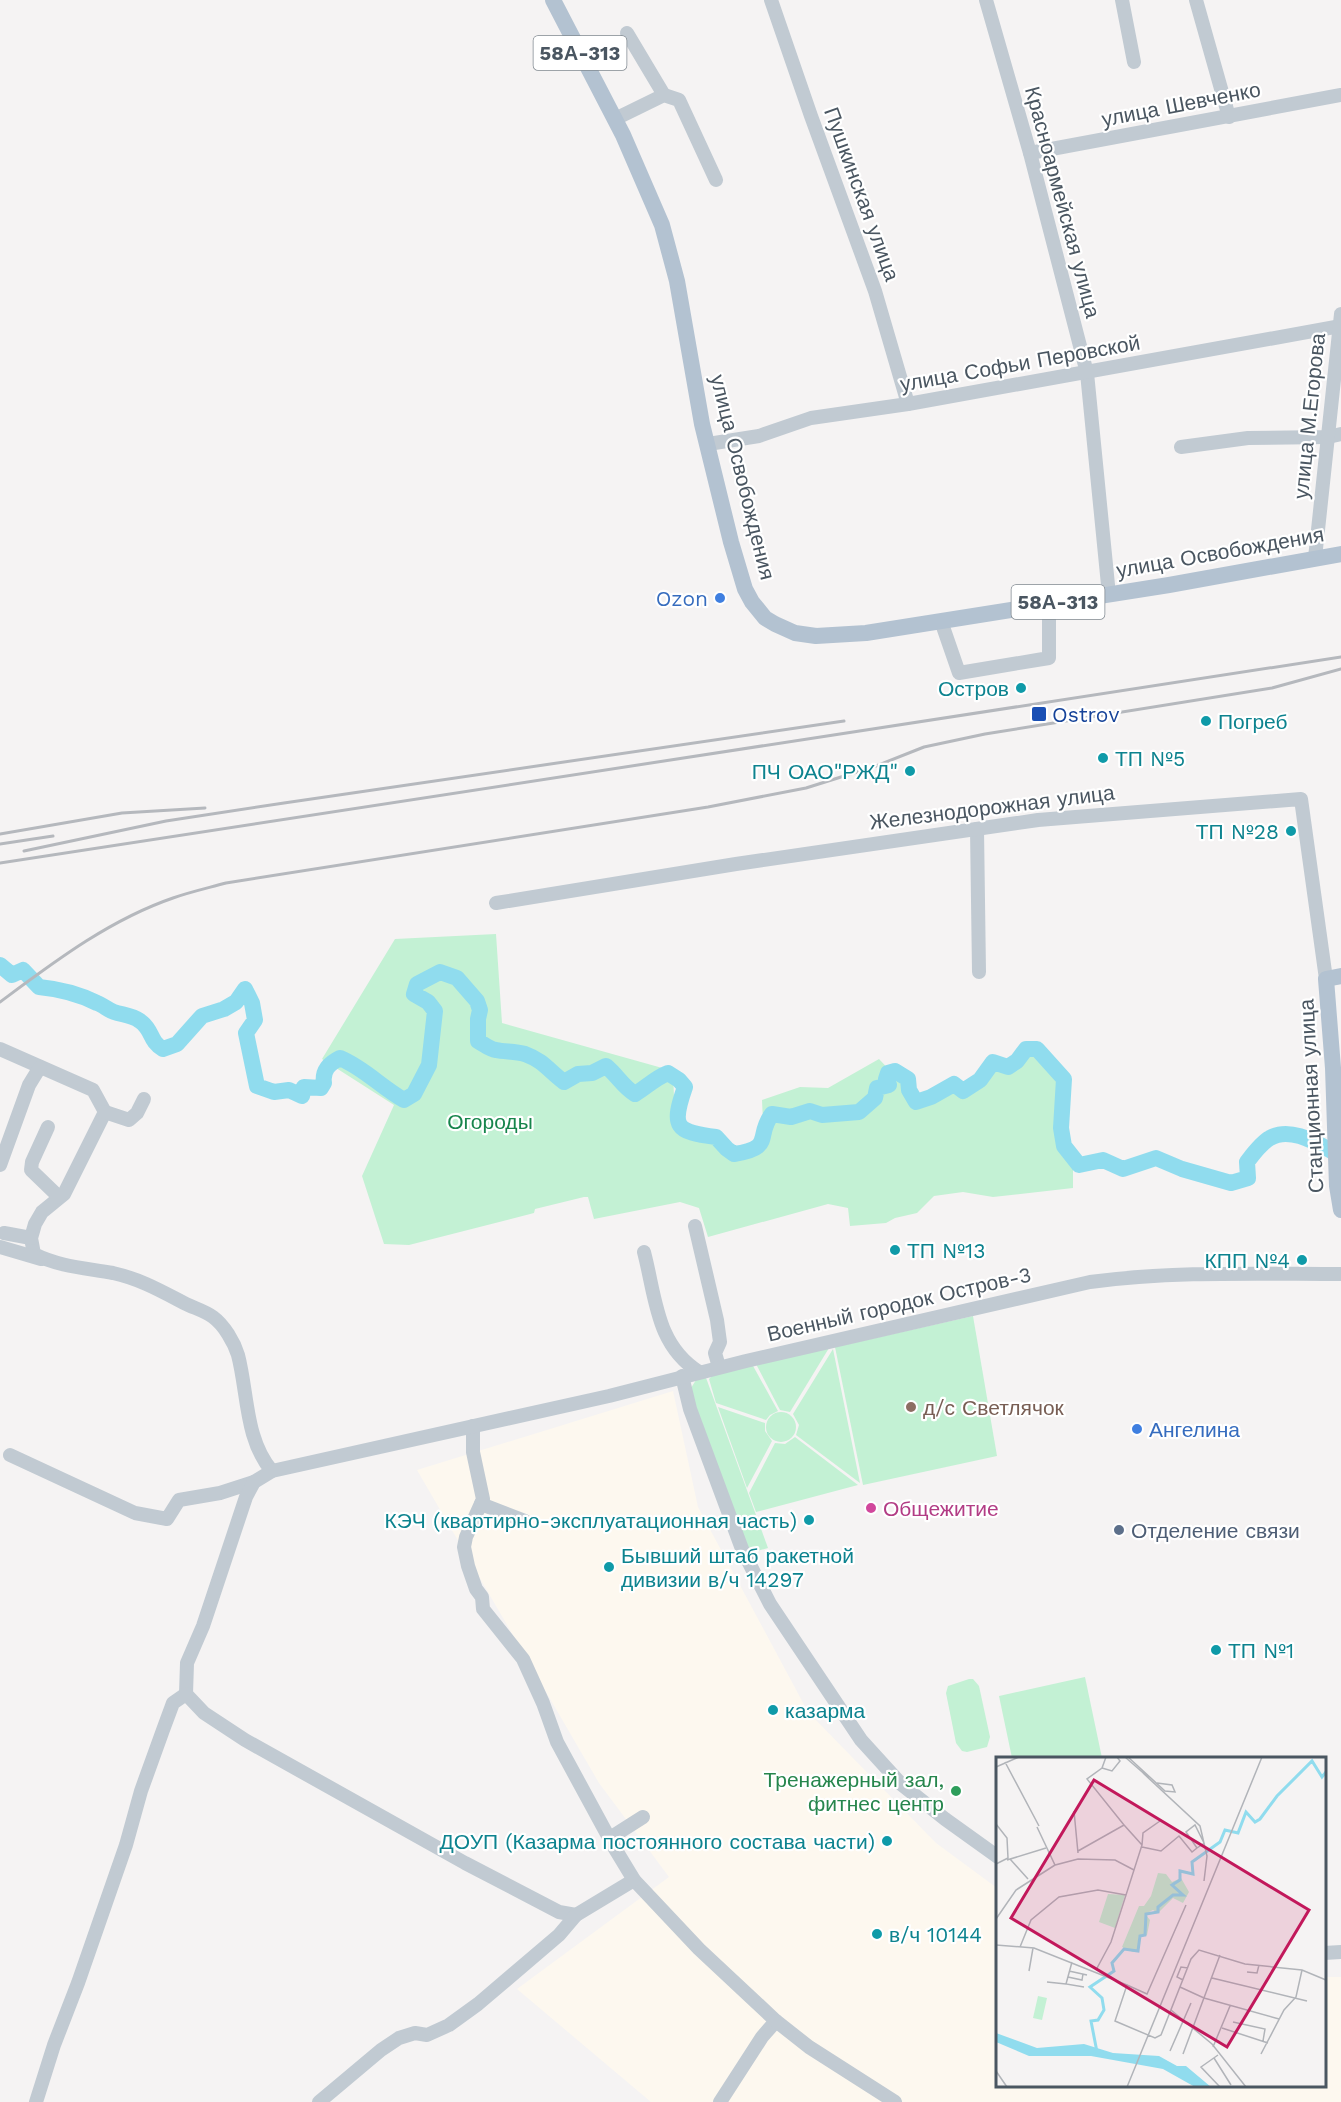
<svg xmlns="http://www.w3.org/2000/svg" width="1341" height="2102" font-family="'Work Sans',sans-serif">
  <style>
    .commercial { fill: #fdf8ef }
    .green { fill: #c3f1d4 }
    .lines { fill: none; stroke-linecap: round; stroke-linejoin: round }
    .river { stroke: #90dcee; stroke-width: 16 }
    .minor { stroke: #c1cad2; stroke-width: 14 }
    .major { stroke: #b3c2d1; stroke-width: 16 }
    .rail { stroke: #b5b8bd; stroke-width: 3 }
    .shop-dot { fill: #3f7fe0; stroke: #fff; stroke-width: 2 }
    .culture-dot { fill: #0f9aa8; stroke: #fff; stroke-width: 2 }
    .transit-dot { fill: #1a4fb4; stroke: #fff; stroke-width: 2 }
    .education-dot { fill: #8d6e63; stroke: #fff; stroke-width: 2 }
    .hotel-dot { fill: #d1479c; stroke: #fff; stroke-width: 2 }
    .service-dot { fill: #5c6f8a; stroke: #fff; stroke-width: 2 }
    .leisure-dot { fill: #2e9e5b; stroke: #fff; stroke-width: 2 }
    .labels { text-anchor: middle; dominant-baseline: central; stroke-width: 4.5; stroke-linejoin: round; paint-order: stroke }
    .shield { fill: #fff; stroke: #808990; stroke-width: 1.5 }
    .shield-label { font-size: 20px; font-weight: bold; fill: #4a5661 }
    .street-label { font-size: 21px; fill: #4a5661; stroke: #fff }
    .shop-label { font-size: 21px; fill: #366cbe; stroke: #fff; text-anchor: end }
    .culture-label { font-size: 21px; fill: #0d838f; stroke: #fff; text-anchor: start }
    .transit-label { font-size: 21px; fill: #164399; stroke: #fff; text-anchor: start }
    .park-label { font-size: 21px; fill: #17854c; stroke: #fff }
    .education-label { font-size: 21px; fill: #785e54; stroke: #fff; text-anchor: start }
    .hotel-label { font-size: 21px; fill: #b23c85; stroke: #fff; text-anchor: start }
    .service-label { font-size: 21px; fill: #4e5e75; stroke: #fff; text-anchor: start }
    .leisure-label { font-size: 21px; fill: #27864d; stroke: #fff; text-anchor: end }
    .inset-river { fill: none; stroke: #90dcee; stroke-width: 3 }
    .inset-road { fill: none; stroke: #b1b4b9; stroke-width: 1.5 }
    .view { fill: #c2185b; fill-opacity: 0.15; stroke: #c2185b; stroke-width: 3 }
    .inset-edge { fill: none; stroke: #4a5661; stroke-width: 3 }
  </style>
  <rect width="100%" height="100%" fill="#f5f3f3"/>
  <path class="commercial" d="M673,1391l25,116 110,205 128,131 61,45 1,198h326l1,-109h16v125h-690l-134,-113 152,-112 -70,-94 -182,-313z"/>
  <g class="green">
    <path d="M496,934l6,89 171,48 2,53 10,12 27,5 14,13 10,6 21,-6 7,-9 -2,-45 38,-13 28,1 51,-29 19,20 18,29 37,-16 13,4 17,-14 12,-14 12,2 23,-16 7,-1 19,20 4,11 -3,26 1,26 15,29v23l-80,9 -30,-5 -29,4 -17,17 -22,5 -9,5 -36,3 -2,-18 -20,-4 -120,33 -9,-29 -19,-6 -86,17 -6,-22h-4l-49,12 -1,4 -125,32 -25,-1 -22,-68 32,-71 -72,-46 73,-120z"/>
    <path d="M973,1316l24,140 -134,29 -28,-138z"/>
    <path d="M829,1348l-39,64 -10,-2 -24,-46z"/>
    <path d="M833,1349l27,134 -64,-48 3,-10 -6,-11z"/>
    <path d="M752,1364l26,47 -8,4 -4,5 -50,-17 -7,-24 3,-3z"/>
    <path d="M705,1375l63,173 -18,5 -54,-146 -5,-19 5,-8z"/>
    <path d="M718,1407l47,16v8l7,10 -25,47z"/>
    <circle cx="781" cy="1427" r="15"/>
    <path d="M795,1437l63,48 -102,27 -7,-19 26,-50 10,1z"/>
    <path d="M1085,1677l17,81h-90l-13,-62z"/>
    <path d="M969,1679h4l6,7 11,51 -3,10 -20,5 -5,-1 -6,-8 -10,-50 2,-7z"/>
  </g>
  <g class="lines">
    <path class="river" d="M0,965l12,10 11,-5 16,17c21,2 38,6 58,16 6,2 11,7 17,9 9,3 18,3 26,9 13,9 9,20 23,28l14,-5 25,-28 22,-7 12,-7 9,-13 7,14 3,17 -9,13 11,53 17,6 15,-2 13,6 2,-9 17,1 3,-5c-2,-13 6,-20 16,-25 24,10 41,29 64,42l10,-6 15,-29 6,-54 -7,-9 -14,-8 3,-10 23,-12 17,6 20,23 3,9 -2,9v22c6,3 11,8 18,9 9,2 19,1 29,4 19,7 24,17 39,28l14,-8 14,-1 14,-7c12,10 17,21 29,28 12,-7 20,-16 33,-21l11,7 6,7c-14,40 -10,45 31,50l11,12 7,5c41,-6 21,-18 38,-40l19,3 19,-6 12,4 37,-3 16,-14 2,-10 12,-3 -3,-6 2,-6 7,-2 13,8 1,11 7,12 15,-5 23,-13 9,7 17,-11 13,-18 15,5 9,-6 9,-12h11l27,30 -3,49 3,18 15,19 24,-5 20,9 33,-11 26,11 49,14 17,-5 -1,-16c6,-8 14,-19 23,-24 22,-13 51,8 71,18"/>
    <g class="minor">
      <path d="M771,0l40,116 64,175 33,113"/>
      <path d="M986,0l44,153 57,220 22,222"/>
      <path d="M1122,0l12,62"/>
      <path d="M1196,0l33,117"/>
      <path d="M627,33l37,62"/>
      <path d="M615,119l49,-24 15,5 37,80"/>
      <path d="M1030,153l311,-58"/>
      <path d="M708,444l51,-8 52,-18 97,-14 433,-78"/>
      <path d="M1181,447l67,-9 80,-1 13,-3"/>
      <path d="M1315,558l26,-244"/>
      <path d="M941,621l18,52 90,-15v-54"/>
      <path d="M977,829l2,143"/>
      <path d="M496,903l240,-39 302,-44 263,-21 25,180"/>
      <path d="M0,1049l93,41 12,22 -41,82 -22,18 -7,12 -4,14 3,16c26,13 52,14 79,19 27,6 48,18 71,30 10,5 21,8 29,14 11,8 21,25 25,38 10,38 7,85 34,116"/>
      <path d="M105,1112l24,8 8,-7 7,-14"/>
      <path d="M48,1127l-16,35 -1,8 28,27"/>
      <path d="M0,1165l29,-80 11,-18"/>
      <path d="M695,1226l22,94 3,22 -5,11 4,14"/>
      <path d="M4,1233l27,5"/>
      <path d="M0,1247l41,12"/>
      <path d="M644,1252c12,46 12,93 55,120"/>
      <path d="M682,1376l8,33 52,140 28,55 91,136 40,44 44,35 53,38"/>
      <path d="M473,1426v26l10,47 -17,38 -2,10 4,19 8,23 6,8 1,12 40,50 20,44 14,39 57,105 20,33 65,69 77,72 -14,16 -42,65"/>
      <path d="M10,1455l125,58 32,6 12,-19 41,-7 34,-11"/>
      <path d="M481,1504l44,17"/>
      <path d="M610,1838l33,-21"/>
      <path d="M576,1915l-17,-3 -94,-49 -220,-123 -41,-27 -18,-19 1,-31 16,-37 43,-129 8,-15 18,-11 337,-75 137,-35 344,-79c83,-11 167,-8 251,-8"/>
      <path d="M1324,1953l17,-1"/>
      <path d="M776,2021l33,26 86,55"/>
      <path d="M36,2102l18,-57 24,-62 48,-138 15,-54 22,-61 10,-27 13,-9"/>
      <path d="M319,2102l62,-52 18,-12 16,-5 12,2 22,-10 29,-21 81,-69 17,-20 58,-35"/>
    </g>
    <g class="major">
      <path d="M553,0l70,135 39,90 15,56 25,143 29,118 14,47 7,13 13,16 10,6 20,9 21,3 50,-3 303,-48 172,-31"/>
      <path d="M1341,976l-15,3 7,89 4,118 4,24"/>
    </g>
    <g class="rail">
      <path d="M0,834l122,-21 83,-5"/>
      <path d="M0,844l53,-8"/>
      <path d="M24,851l142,-30 118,-18 560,-82"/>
      <path d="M0,863l1341,-206"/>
      <path d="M0,1002c54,-40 109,-82 173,-104 17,-6 35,-10 53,-15l482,-76 98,-19 70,-22 48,-19 61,-13 287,-46 69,-19"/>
    </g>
  </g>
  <g class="shop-dot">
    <circle cx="720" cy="598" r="6"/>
    <circle cx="1137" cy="1429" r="6"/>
  </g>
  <g class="culture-dot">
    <circle cx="1021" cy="688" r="6"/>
    <circle cx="1206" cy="721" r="6"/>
    <circle cx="1103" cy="758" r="6"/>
    <circle cx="910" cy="771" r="6"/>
    <circle cx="1291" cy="831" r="6"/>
    <circle cx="895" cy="1250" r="6"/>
    <circle cx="1302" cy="1260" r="6"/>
    <circle cx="809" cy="1520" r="6"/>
    <circle cx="609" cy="1567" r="6"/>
    <circle cx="1216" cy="1650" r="6"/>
    <circle cx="773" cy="1710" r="6"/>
    <circle cx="887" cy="1841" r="6"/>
    <circle cx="877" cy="1934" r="6"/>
  </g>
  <rect class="transit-dot" x="1031" y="706" width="16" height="16" rx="3"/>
  <circle class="education-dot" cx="911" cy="1407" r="6"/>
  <circle class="hotel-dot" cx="871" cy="1508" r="6"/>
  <circle class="service-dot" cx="1119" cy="1530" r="6"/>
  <circle class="leisure-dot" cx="956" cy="1791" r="6"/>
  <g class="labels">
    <g class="shield">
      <rect x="533.5" y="36" width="93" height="34" rx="4.5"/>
      <rect x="1011.5" y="585" width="93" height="34" rx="4.5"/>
    </g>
    <g class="shield-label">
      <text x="580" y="53">58А-313</text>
      <text x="1058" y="602">58А-313</text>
    </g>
    <g class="street-label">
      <text transform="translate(1181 104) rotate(-11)">улица Шевченко</text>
      <text transform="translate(862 194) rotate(70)">Пушкинская улица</text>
      <text transform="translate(1063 202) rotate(75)">Красноармейская улица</text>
      <text transform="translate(1020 363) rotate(-10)">улица Софьи Перовской</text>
      <text transform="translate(1309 416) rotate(-84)">улица М.Егорова</text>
      <text transform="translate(743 477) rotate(76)">улица Освобождения</text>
      <text transform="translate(1220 552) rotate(-10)">улица Освобождения</text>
      <text transform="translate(992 807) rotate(-7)">Железнодорожная улица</text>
      <text transform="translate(1311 1096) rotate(-93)">Станционная улица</text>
      <text transform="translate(899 1304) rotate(-13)">Военный городок Остров-3</text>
    </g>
    <g class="shop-label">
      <text x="708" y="598">Ozon</text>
      <text x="1149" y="1429" text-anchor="start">Ангелина</text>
    </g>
    <g class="culture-label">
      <text x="1009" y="688" text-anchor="end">Остров</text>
      <text x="1218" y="721">Погреб</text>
      <text x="1115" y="758">ТП №5</text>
      <text x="898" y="771" text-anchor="end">ПЧ ОАО"РЖД"</text>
      <text x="1279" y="831" text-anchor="end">ТП №28</text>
      <text x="907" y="1250">ТП №13</text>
      <text x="1290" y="1260" text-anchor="end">КПП №4</text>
      <text x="797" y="1520" text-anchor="end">КЭЧ (квартирно-эксплуатационная часть)</text>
      <text x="621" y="1555">Бывший штаб ракетной<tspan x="621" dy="24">дивизии в/ч 14297</tspan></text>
      <text x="1228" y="1650">ТП №1</text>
      <text x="785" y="1710">казарма</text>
      <text x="875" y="1841" text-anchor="end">ДОУП (Казарма постоянного состава части)</text>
      <text x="889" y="1934">в/ч 10144</text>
    </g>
    <g class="transit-label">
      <text x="1052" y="714">Ostrov</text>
    </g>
    <g class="park-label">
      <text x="490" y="1121">Огороды</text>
    </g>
    <g class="education-label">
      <text x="923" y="1407">д/с Светлячок</text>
    </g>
    <g class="hotel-label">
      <text x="883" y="1508">Общежитие</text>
    </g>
    <g class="service-label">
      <text x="1131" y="1530">Отделение связи</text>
    </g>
    <g class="leisure-label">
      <text x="944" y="1779">Тренажерный зал,<tspan x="944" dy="24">фитнес центр</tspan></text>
    </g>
  </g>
  <g transform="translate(996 1757)">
    <rect width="330" height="330" fill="#f5f3f3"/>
    <path d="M162,116l8,1 6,8 9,-4 8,14 -6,11 -10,-5 -15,15 -5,-3 -8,4 5,6 -3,15 -8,1 -1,14 -5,2 -11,-5 17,-41h5l7,-10zM112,137l17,1 -10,33 -16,-6zM42,239l9,2 -5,22 -9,-2z" fill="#c3f1d4"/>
    <path d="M0,276l41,15 47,-4 29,9 46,3 18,10h9l25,21h-16l-32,-18 -72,-13h-62l-33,-14z" fill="#90dcee"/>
    <path class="inset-river" d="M101,295l-6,-31 7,-1 6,-10 -2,-12 -12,-11 24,-16 -2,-8 12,-14 14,2 2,-15 5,-1 1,-21 12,-2v-5l15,-12h10l-11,-10 8,-5v-9l13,3 -1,-12 28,-20 5,-12 13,3 8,-21 9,10 5,-3 17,-23 35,-35 10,16 4,-5"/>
    <path class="inset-road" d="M110,0l-4,11 -15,11 37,46M129,0l24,21M132,0l37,34 10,1 -3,-7 -15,-2M9,5l34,64M0,10l23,-10M106,11l10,3 8,-10 -3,-4M147,16l57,53 7,30 -3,25M0,30v20M78,54l4,42M0,67l11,14 1,20 -12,6M41,70l18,38 23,-6 37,1 19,10M146,88l1,-12 17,-12M146,90l19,4 18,-15 13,16 5,-4 6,-4 1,-1 -9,-18 -9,7 11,16M82,94l46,-26 18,20 -31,97 -15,28M14,102l18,20M11,103l39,-12M0,162l20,-29 39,-25M0,188l38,3 93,37 -12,36 40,17 6,-3 30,-76 8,-9 46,14 57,6 24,10M24,190l11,-27 28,-23 39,-7 28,5M76,205l-6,22 18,3M33,214l4,-23M73,214l18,4M251,215l10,1 2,-8M72,220l14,3 1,-6M216,221l95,23M187,223l-6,-3 4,-10 7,1M51,225l19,2M131,228l20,9 39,-89M184,230l24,11 75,21M175,253l41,34 34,43M237,265l32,7 -2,12M226,271l46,15M217,290l17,-41M174,294l21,-48M187,297l37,-99M265,297l23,-44 12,-13 6,-27M222,298l-17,12 19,20M218,301l17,27M0,314l11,16M131,330l135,-330"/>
    <path class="view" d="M98,23l215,130 -82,137 -216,-129z"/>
    <rect width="330" height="330" class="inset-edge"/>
  </g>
</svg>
